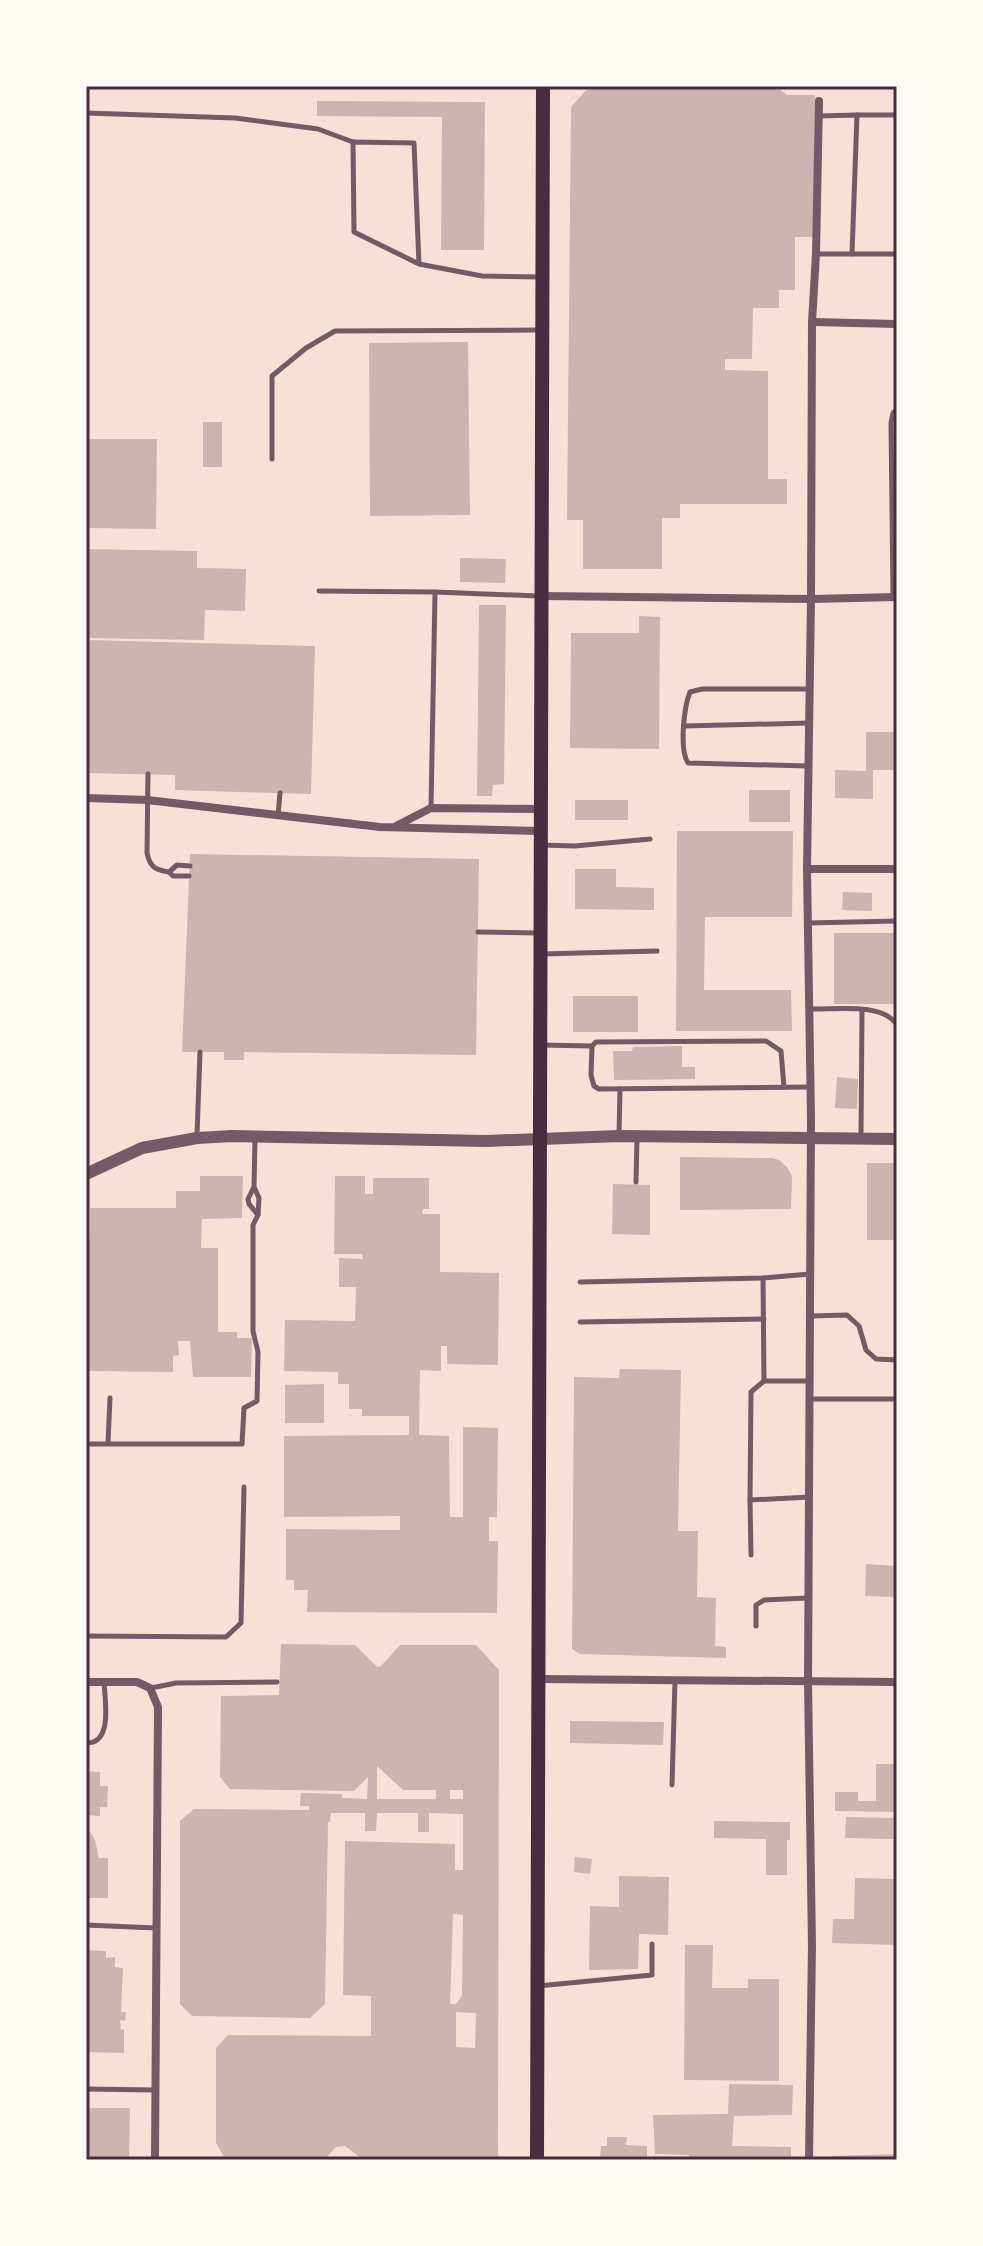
<svg xmlns="http://www.w3.org/2000/svg" width="983" height="2246" font-family="Inter,sans-serif">
  <style>
    .building { fill: #ccb4b1; fill-rule: evenodd }
    .lines { fill: none; stroke-linecap: round; stroke-linejoin: round }
    .service { stroke: #755966; stroke-width: 5 }
    .minor { stroke: #755966; stroke-width: 8 }
    .tertiary { stroke: #755966; stroke-width: 12 }
    .secondary { stroke: #4a2c40; stroke-width: 14 }
    .neatline { fill: none; stroke: #4a2c40; stroke-width: 3 }
  </style>
  <rect width="100%" height="100%" fill="#f7e1d7"/>
  <g class="building">
    <path d="M589,87h188l10,8h28l-1,142h-19v53h-16v18h-26l-1,51h-27v11l43,1v108h19v25h-107v14h-18v51h-79v-49h-16l4,-413z"/>
    <path d="M317,101l168,1 -1,148h-43l1,-133 -125,-1z"/>
    <path d="M468,342l2,173 -100,1 -1,-173z"/>
    <rect x="203" y="422" width="19" height="45"/>
    <path d="M86,439h71l-1,90 -70,-1z"/>
    <path d="M86,549l111,2v17l49,1 -1,42 -40,-1 -1,30 -118,-2z"/>
    <path d="M460,558l46,1 -1,24 -45,-1z"/>
    <path d="M479,605h27l-2,179 -11,1 -1,11h-15z"/>
    <path d="M639,616l21,1 -1,132 -89,-1 1,-115h68z"/>
    <path d="M86,640l229,6 -4,148 -136,-4v-15l-89,-2z"/>
    <path d="M866,732h31v38h-24v29l-38,-1v-28l31,1z"/>
    <rect x="749" y="790" width="41" height="32"/>
    <rect x="575" y="800" width="53" height="20"/>
    <path d="M677,831h116l-1,86h-87l-1,73h87l1,41h-116z"/>
    <path d="M190,854l289,5 -3,196 -232,-3v8h-20v-8h-42z"/>
    <path d="M575,869h41v18l38,1v22l-79,-1z"/>
    <path d="M843,892l29,1v18l-30,-1z"/>
    <rect x="834" y="933" width="63" height="71"/>
    <rect x="573" y="996" width="65" height="36"/>
    <path d="M682,1046v21h13v12l-81,1 -1,-29h19l1,-4z"/>
    <path d="M837,1077l21,2 -1,30 -22,-1z"/>
    <path d="M680,1157l92,1 7,2 8,7 5,9 -1,33 -111,1z"/>
    <rect x="867" y="1163" width="30" height="77"/>
    <path d="M200,1176h43l-1,42 -40,1 -1,29h17v84h19v6h15l-1,39h-58l-3,-36h-12l1,14 -6,1v16l-87,-1v-132h4v-31h86v-17h24z"/>
    <path d="M335,1176h30v18h8v-16h56v31h-6l-1,5h18v58l59,1 -1,92 -51,-1v-18h-6v25l-21,-1 -1,65 30,1 1,81h13v-90l35,1 -1,89h-8v24h9l-1,72 -190,-1 1,-22h-14v-10h-8v-51l114,1v-14l-116,1v-81l125,-1v-19h-47v-7h-13v-25h-11v-12l-54,-1 1,-51 70,1 1,-34h-17v-29l24,1 -1,-5h-28z"/>
    <path d="M613,1184l37,1v50l-38,-1z"/>
    <path d="M620,1369l61,1 -3,161h20l-1,66 19,1 -1,48 11,1v11l-146,-4 -8,-5 2,-272 45,1z"/>
    <path d="M324,1384v39h-39v-38z"/>
    <path d="M866,1564l31,2v31l-32,-1z"/>
    <path d="M281,1644l74,1 22,22 4,-1 19,-21h76l23,25 -1,490 -137,-2 -16,-12 -9,1 -10,11 -102,-1 -8,-14v-95l12,-13 143,1v-40l-28,-1 2,-154 110,3v26h8v-56l-34,-1v19h-11v-19h-41l-1,18h-11v-18h-34l-1,9h-2l-3,182 -15,14 -118,-2 -12,-12v-183l14,-12 115,1v-4h-9l1,-13 41,1v4l25,1 1,-22 -14,14 -124,-2 -10,-12 1,-81 58,-1zM377,1766l26,24h33v9h-59zM450,1790h13v9h-13zM453,1914l10,1 -1,81 -6,8h-6zM456,2012l20,1 -1,35 -19,-1z"/>
    <path d="M570,1721l94,1 -1,23 -93,-2z"/>
    <path d="M876,1764h21v48l-62,-1v-19h23v9h18z"/>
    <path d="M86,1771l14,1v14h8l-1,21h-7v9l-14,-1z"/>
    <path d="M846,1817l47,1v21l-48,-1z"/>
    <path d="M714,1821l76,1v18h-3v35h-21v-36l-52,-1z"/>
    <path d="M86,1825l9,15 4,18h9v40h-22v-39h2z"/>
    <path d="M575,1857l17,2 -2,15 -16,-2z"/>
    <path d="M619,1876l50,1 -1,58 -29,-1 -1,35 -49,1 1,-64 29,1z"/>
    <path d="M855,1878l42,1v66l-65,-2 1,-24h21z"/>
    <path d="M685,1945h28l-1,43h36v-9h31v102l-95,-1z"/>
    <path d="M86,1950l20,1v7l9,-1v10l8,1 -2,44h5l-1,9 -5,-1 1,10 3,-1v24l-38,-1z"/>
    <path d="M729,2084l64,1 -1,30 -58,1 -2,30 59,1v13h-102v-5l-34,-1 -2,-39 75,-1z"/>
    <path d="M86,2108h44l-1,52h-43z"/>
    <path d="M607,2137h20l-1,8 21,1v14h-47l1,-14h6z"/>
    <path d="M897,2154v6h-65v-4z"/>
  </g>
  <g class="lines">
    <g class="service">
      <path d="M86,113l149,5 83,11 35,13"/>
      <path d="M857,115h40"/>
      <path d="M818,116l39,-1 -5,139"/>
      <path d="M816,254h81"/>
      <path d="M419,264l-5,-121 -61,-1 1,90 65,32 63,12 59,1"/>
      <path d="M272,459v-83l34,-28 29,-17 206,-1"/>
      <path d="M319,591l116,1 103,4"/>
      <path d="M893,596l-2,-173 2,-10 4,-4"/>
      <path d="M684,726l125,-3"/>
      <path d="M808,766l-120,-3c-9,-14 -4,-56 2,-71l12,-3h107"/>
      <path d="M148,774l-1,79c3,14 8,17 22,19l4,4h16"/>
      <path d="M431,808l4,-216"/>
      <path d="M278,816l2,-23"/>
      <path d="M541,845l34,1 75,-7"/>
      <path d="M169,872l8,-7 13,1"/>
      <path d="M808,923l89,-2"/>
      <path d="M478,932l61,1"/>
      <path d="M541,954l116,-3"/>
      <path d="M810,1009c24,1 73,-7 87,16"/>
      <path d="M541,1045l51,1 4,-4 170,-1 15,10 3,36"/>
      <path d="M592,1046l-1,29 3,11 5,3 212,-2"/>
      <path d="M197,1135l3,-83"/>
      <path d="M619,1135l1,-46"/>
      <path d="M861,1137l1,-127"/>
      <path d="M636,1182l1,-44"/>
      <path d="M254,1187l5,11 -1,17 -9,-11 -1,-5 6,-12 1,-49"/>
      <path d="M763,1278l1,103"/>
      <path d="M580,1282l183,-4 47,-4"/>
      <path d="M811,1316l36,-1 12,11 7,24 10,9 21,1"/>
      <path d="M580,1322l184,-3"/>
      <path d="M809,1381h-45l-13,11 -1,108 60,-3"/>
      <path d="M810,1399h87"/>
      <path d="M108,1443l2,-45"/>
      <path d="M86,1444h156l2,-36 13,-7 1,-49 -5,-21v-106l5,-10"/>
      <path d="M750,1500l1,55"/>
      <path d="M756,1626v-21l8,-5 44,-2"/>
      <path d="M86,1636l140,1 15,-14 3,-136"/>
      <path d="M151,1688l25,-5 101,-1"/>
      <path d="M86,1743c27,1 19,-42 18,-61"/>
      <path d="M672,1785l3,-105"/>
      <path d="M86,1925l70,3"/>
      <path d="M538,1986l114,-11v-31"/>
      <path d="M86,2089l70,1"/>
    </g>
    <g class="minor">
      <path d="M812,322l85,2"/>
      <path d="M542,596l269,3 86,-2"/>
      <path d="M86,798l61,2 233,27 160,4"/>
      <path d="M396,826l35,-18 109,1"/>
      <path d="M807,869h90"/>
      <path d="M539,1679l358,3"/>
      <path d="M86,1682h51l13,6 8,19 -3,453"/>
      <path d="M809,2160l3,-215 -4,-263 3,-563 -4,-250 4,-270 1,-277 4,-68 3,-153"/>
    </g>
    <path class="tertiary" d="M86,1174l56,-26 55,-10 35,-2 254,5 133,-5 278,3"/>
    <path class="secondary" d="M537,2160l6,-2074"/>
  </g>
  <rect width="983" height="2246" fill="none" stroke="#fffaf5" stroke-width="176"/>
  <rect x="88" y="88" width="807" height="2070" class="neatline"/>
</svg>
